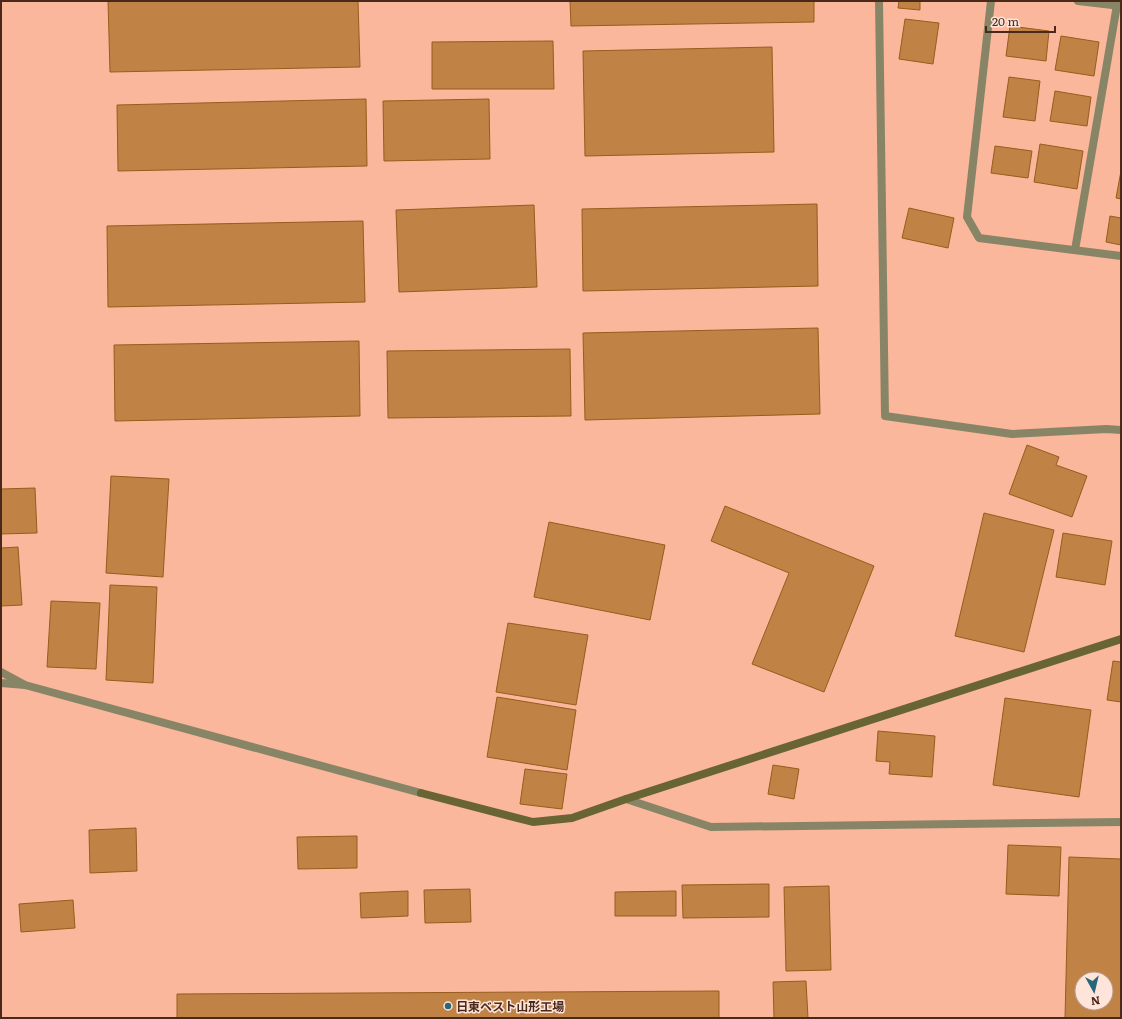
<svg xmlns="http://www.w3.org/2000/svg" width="1122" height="1019" font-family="Literata,'Noto Sans JP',serif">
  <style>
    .building { fill: #c18246; stroke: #985c1b; fill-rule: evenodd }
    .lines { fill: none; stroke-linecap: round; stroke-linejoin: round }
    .lane { stroke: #888566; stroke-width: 8 }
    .street { stroke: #888566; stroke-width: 8 }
    .secondary { stroke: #696434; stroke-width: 8 }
    .poi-dot { fill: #27677c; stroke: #fee4d9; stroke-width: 1.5 }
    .labels { text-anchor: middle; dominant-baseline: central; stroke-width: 3; stroke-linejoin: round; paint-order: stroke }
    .poi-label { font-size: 12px; font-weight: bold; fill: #4a291b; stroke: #fee4d9; text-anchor: start }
  </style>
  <rect width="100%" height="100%" fill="#fbb79c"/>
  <g class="building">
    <path d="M108,1h250l2,66 -250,5z"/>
    <path d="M570,1h244v21l-243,4z"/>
    <path d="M899,1h21v9l-22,-2z"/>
    <path d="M905,19l34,4 -6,41 -34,-5z"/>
    <path d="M1010,26l39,5 -3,30 -40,-5z"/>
    <path d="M1061,36l38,6 -5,34 -39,-6z"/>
    <path d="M553,41l1,48h-122v-47z"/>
    <path d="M772,47l2,105 -189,4 -2,-105z"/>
    <path d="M1009,77l31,4 -5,40 -32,-4z"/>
    <path d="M1055,91l36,6 -4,29 -37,-5z"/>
    <path d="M366,99l1,67 -249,5 -1,-66z"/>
    <path d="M489,99l1,60 -106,2 -1,-60z"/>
    <path d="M1040,144l43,7 -6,38 -43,-7z"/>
    <path d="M995,146l37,5 -4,27 -37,-5z"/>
    <path d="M1121,171v28l-5,-1z"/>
    <path d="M817,204l1,82 -235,5 -1,-82z"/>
    <path d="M534,205l3,82 -138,5 -3,-82z"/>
    <path d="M909,208l45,10 -6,30 -46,-10z"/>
    <path d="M1110,216l11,2v27l-15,-3z"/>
    <path d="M363,221l2,81 -257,5 -1,-81z"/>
    <path d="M818,328l2,86 -235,6 -2,-87z"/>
    <path d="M359,341l1,75 -245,5 -1,-76z"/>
    <path d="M570,349l1,67 -183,2 -1,-67z"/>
    <path d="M1027,445l32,12 -3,8 31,11 -15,41 -63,-23z"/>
    <path d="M111,476l58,3 -6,98 -57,-4z"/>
    <path d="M35,488l2,45 -36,1v-45z"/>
    <path d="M725,506l149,60 -50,126 -72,-28 37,-91 -78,-32z"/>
    <path d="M984,513l70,17 -30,122 -69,-16z"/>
    <path d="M549,522l116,23 -15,75 -116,-23z"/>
    <path d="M1063,533l49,8 -7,44 -49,-8z"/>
    <path d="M18,547l4,58 -21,1v-58z"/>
    <path d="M110,585l47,2 -4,96 -47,-3z"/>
    <path d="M51,601l49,2 -4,66 -49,-2z"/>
    <path d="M508,623l80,12 -12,70 -80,-13z"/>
    <path d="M1113,661l8,1v40l-14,-2z"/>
    <path d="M497,697l79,13 -9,60 -80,-13z"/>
    <path d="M1005,698l86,12 -12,87 -86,-12z"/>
    <path d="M878,731l57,5 -3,41 -43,-3 1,-12 -14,-1z"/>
    <path d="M773,765l26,4 -5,30 -26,-5z"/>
    <path d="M525,769l42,5 -5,35 -42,-5z"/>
    <path d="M136,828l1,43 -47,2 -1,-43z"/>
    <path d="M357,836v32l-59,1 -1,-32z"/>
    <path d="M1008,845l53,2 -2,49 -53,-2z"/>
    <path d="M1069,857l52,2v159h-56zM1082,979h24v24h-24z"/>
    <path d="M769,884v33l-86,1 -1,-33z"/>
    <path d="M829,886l2,84 -45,1 -2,-84z"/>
    <path d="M470,889l1,33 -46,1 -1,-33z"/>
    <path d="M408,891v25l-47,2 -1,-25z"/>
    <path d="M676,891v25h-61v-24z"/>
    <path d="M73,900l2,28 -54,4 -2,-28z"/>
    <path d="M806,981l2,37h-34l-1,-36z"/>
    <path d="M719,991v27h-542v-24z"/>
  </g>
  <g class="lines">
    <g class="lane">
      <path d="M879,1l6,415 127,18 94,-5 15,1"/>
      <path d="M991,1l-24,216 12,21 142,18"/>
      <path d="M1078,1l43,5"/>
      <path d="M1075,250l42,-245"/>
      <path d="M1,672l24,13"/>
      <path d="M626,799l85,28 410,-5"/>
    </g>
    <path class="street" d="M1,683l24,2 396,108"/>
    <path class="secondary" d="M421,793l112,29 39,-4 54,-19 495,-160"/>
  </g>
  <circle class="poi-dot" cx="448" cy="1006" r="4"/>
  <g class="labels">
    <g class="poi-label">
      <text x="456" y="1006">日東ベスト山形工場</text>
    </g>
  </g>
  <rect width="1122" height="1019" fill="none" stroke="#4a291b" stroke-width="4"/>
  <g transform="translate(1094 991) rotate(172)"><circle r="19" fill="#fee4d9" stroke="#b6998d"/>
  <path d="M0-3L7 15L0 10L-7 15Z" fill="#27677c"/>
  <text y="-6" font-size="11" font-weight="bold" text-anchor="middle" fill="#4a291b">N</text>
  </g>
  <path d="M986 26v6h69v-6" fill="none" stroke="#4a291b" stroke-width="2"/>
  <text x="992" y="26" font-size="12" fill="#4a291b" stroke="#fee4d9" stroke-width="3" paint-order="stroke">20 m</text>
</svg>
